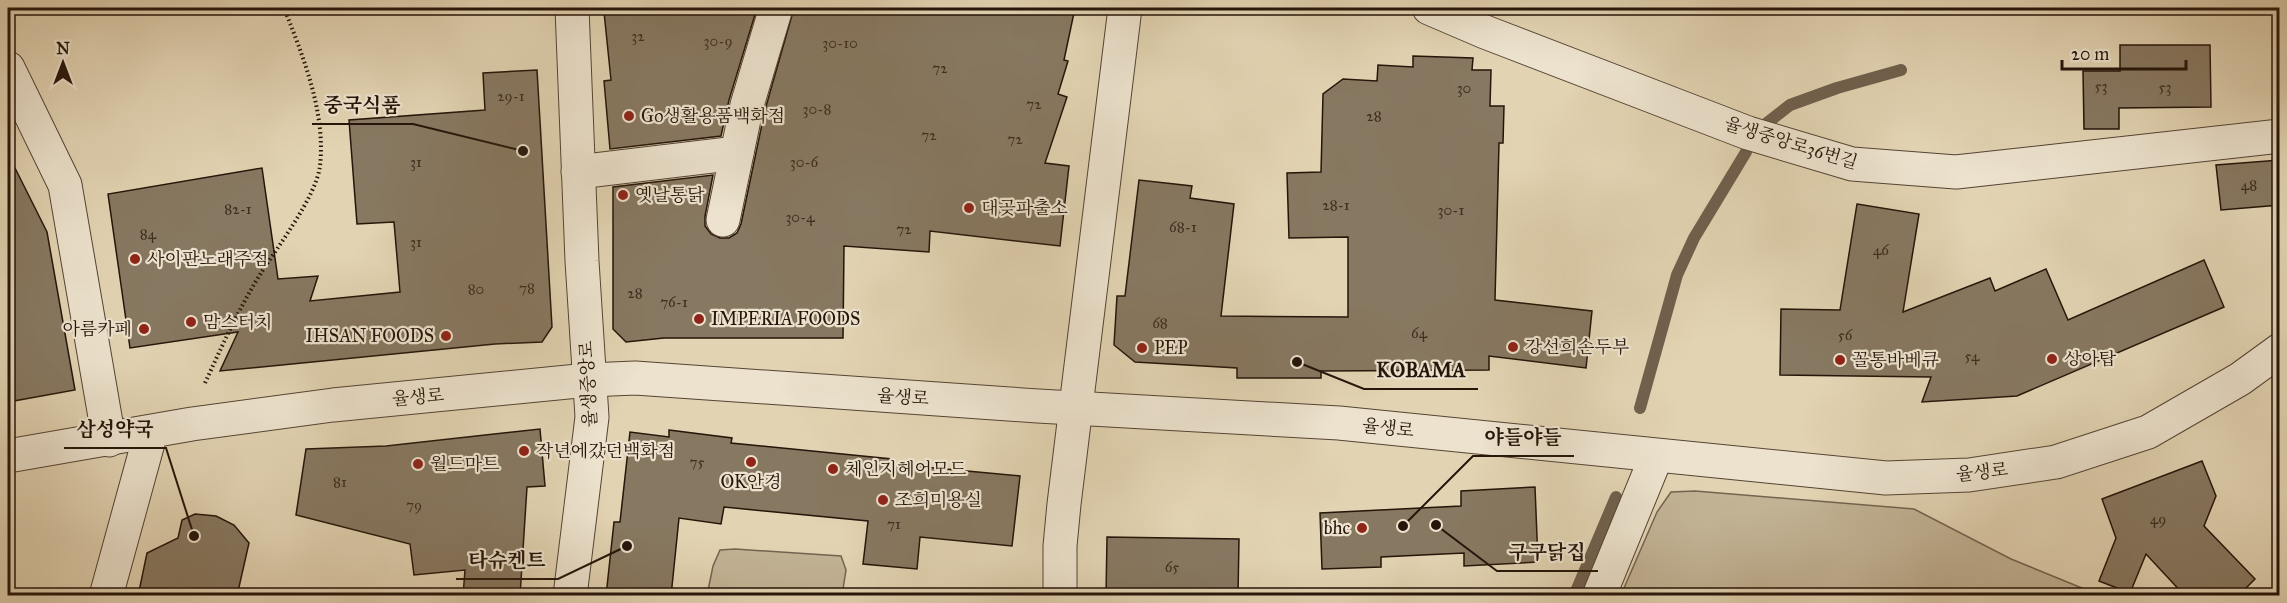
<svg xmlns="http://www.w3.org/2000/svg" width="2287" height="603" font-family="'IM FELL Great Primer','Noto Serif KR',serif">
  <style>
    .green { fill: #c2b395; stroke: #746450; stroke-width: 1.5 }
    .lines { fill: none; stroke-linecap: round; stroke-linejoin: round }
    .stream { stroke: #70604d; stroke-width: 12 }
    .building { fill: #877861; stroke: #25150a; stroke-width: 1.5 }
    .minor-casing { stroke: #544434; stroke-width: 35 }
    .path { stroke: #25150a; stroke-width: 4; stroke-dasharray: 1.5 3; stroke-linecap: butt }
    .minor { stroke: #ece2cd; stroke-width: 33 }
    .poi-dot { fill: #8f2418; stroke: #ece2cd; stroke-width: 2 }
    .labels { text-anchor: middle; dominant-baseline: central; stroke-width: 4.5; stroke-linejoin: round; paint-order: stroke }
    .number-label { font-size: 15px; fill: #3e2e20 }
    .poi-label { font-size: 18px; fill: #25150a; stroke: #ece2cd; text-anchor: start }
    .street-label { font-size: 18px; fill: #25150a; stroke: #ece2cd }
    .leader { fill: none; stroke: #25150a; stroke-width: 2 }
    .callout-dot { fill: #25150a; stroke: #ece2cd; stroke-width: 2 }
    .callout-label { font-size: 20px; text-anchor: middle; font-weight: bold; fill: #25150a; stroke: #ece2cd; stroke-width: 4.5; stroke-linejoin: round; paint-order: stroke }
  </style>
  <rect width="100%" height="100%" fill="#e2d3b2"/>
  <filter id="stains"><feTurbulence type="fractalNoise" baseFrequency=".00333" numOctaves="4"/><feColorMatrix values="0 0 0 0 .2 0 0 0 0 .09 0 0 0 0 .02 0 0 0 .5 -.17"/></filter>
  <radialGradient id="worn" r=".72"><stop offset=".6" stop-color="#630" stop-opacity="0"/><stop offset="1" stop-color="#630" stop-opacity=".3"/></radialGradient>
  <g class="green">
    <path d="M1695,491l219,18 97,50 88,36h-478l36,-83 14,-20z"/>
    <path d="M735,549l106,7 5,14 -4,25h-135l6,-29 7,-16z"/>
  </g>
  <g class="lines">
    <g class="stream">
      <path d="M1767,123l23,-18 47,-17 64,-18"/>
      <path d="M1640,408l37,-133 17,-37 52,-86"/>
      <path d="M1574,596l42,-99"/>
    </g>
  </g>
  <g class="building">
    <path d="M659,8h98l-28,92 -8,36 -111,13 -6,-68 7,-1 -7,-68z"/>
    <path d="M794,8h281l-11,52 4,1 -10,33 9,3 -22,66 24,3 -9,80 -130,-15 -1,21 -85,-6 -1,92h-179l-38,4 -13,-13v-142l100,-12 -8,41v10l6,8 9,4h9l8,-5 4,-9 24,-114z"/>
    <path d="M2120,45h90l1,62 -92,1v21h-35l-1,-58h37z"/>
    <path d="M1413,56l60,2 -1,12h19l-1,36h14l-1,37h-4l-4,157 97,11 -6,57 -97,-12v14l-168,1v7h-84v-10l-102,-6 -21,-17 3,-49h8l14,-116 53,6 -2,12 44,6 -13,112 127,1v-80l-59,1 -2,-65 34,-1 2,-78 20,-15 34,2 1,-16 35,2z"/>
    <path d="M537,70l15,257 -10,15 -47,2 -275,27 18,-39 -108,16 -22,-154 154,-26 16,111 40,-3 -8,25 90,-9 -6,-70 -37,2 -8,-104 136,-10 -2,-37z"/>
    <path d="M8,154l39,78 28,158 -67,12z"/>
    <path d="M2280,160v45l-59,5 -5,-45z"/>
    <path d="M1857,204l62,10 -16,98 87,-34 5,13 51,-22 22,51 136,-60 20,47 -207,89 -95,6 9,-25 -151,-2 1,-66 59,1z"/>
    <path d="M540,429l5,57 -18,1 -7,109h-57l2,-26 -51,5 -4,-31 -114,-29 10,-66 80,-3z"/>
    <path d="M669,430l63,8 -1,5 161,16v5l128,12 -8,70 -92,-9 -3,32 -54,-5 5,-43 -144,-14 -3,17 -42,-6 -8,78h-65l8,-74h6l10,-90 39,5z"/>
    <path d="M2202,461l14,35 -12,30 51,53 -17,17h-53l-39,-42 -16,39 -31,-12 17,-43 -14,-39z"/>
    <path d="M1535,487l3,75 -74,4v-13l-83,4v10l-59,2 -2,-56 141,-7v-15z"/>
    <path d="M195,514l21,2 18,9 15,18 -12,53h-99l9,-43 31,-15 4,-18z"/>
    <path d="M1107,537l132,2 -1,57h-132z"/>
  </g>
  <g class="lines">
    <g class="minor-casing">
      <g id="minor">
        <path d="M1429,8l56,24 263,101 104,31 104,8 324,-36"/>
        <path d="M8,68l57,117 44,255"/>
        <path d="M578,172l159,-19 10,-48 29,-97"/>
        <path d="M723,220l14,-67"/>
        <path d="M8,456l184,-32 141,-19 255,-25 47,-2 403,28 301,17 547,55 83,-3 87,-13 92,-30 92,-53 40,-29"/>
        <path d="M106,596l45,-164"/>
        <path d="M570,596l22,-179 -10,-156 -10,-253"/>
        <path d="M1060,596v-50l4,-42 61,-496"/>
        <path d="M1599,596l57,-139"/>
      </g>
    </g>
    <path class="path" d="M205,383c17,-37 34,-75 56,-110 17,-27 55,-76 59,-107 6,-53 -17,-110 -36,-158"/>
    <use href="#minor" class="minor"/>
  </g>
  <g class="poi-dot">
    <circle cx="629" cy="116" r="6"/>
    <circle cx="623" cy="195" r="6"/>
    <circle cx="969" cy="208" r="6"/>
    <circle cx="135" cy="259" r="6"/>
    <circle cx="699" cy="319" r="6"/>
    <circle cx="191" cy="322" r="6"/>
    <circle cx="144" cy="329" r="6"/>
    <circle cx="446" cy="336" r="6"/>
    <circle cx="1513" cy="347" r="6"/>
    <circle cx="1142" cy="348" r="6"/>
    <circle cx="2052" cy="359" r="6"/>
    <circle cx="1840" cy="360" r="6"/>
    <circle cx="524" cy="451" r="6"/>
    <circle cx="751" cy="462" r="6"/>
    <circle cx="418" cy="464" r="6"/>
    <circle cx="833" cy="469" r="6"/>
    <circle cx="883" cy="500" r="6"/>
    <circle cx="1362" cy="528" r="6"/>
  </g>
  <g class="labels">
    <g class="number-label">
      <text x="638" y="36">32</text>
      <text x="718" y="41">30-9</text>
      <text x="840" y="43">30-10</text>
      <text x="940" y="68">72</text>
      <text x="2101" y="86">53</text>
      <text x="2165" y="87">53</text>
      <text x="1464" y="88">30</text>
      <text x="511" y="96">29-1</text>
      <text x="1034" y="104">72</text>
      <text x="817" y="109">30-8</text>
      <text x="1374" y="116">28</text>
      <text x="929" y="135">72</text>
      <text x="1015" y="139">72</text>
      <text x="416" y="162">31</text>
      <text x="804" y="162">30-6</text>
      <text x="2249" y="185">48</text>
      <text x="1336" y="205">28-1</text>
      <text x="238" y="209">82-1</text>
      <text x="1451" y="210">30-1</text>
      <text x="800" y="217">30-4</text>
      <text x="1183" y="227">68-1</text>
      <text x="904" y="229">72</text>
      <text x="148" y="234">84</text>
      <text x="416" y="242">31</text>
      <text x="1881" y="250">46</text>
      <text x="527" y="288">78</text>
      <text x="476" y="289">80</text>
      <text x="635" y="293">28</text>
      <text x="674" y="302">76-1</text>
      <text x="1160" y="323">68</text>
      <text x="1419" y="333">64</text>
      <text x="1845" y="335">56</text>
      <text x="1972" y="356">54</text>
      <text x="697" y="462">75</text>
      <text x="340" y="482">81</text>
      <text x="414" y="505">79</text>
      <text x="2158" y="519">49</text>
      <text x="894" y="524">71</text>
      <text x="1172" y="567">65</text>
    </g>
    <g class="poi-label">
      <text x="641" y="116">Go생활용품백화점</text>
      <text x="635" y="195">옛날통닭</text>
      <text x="981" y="208">대곶파출소</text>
      <text x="147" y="259">사이판노래주점</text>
      <text x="711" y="319">IMPERIA FOODS</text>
      <text x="203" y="322">맘스터치</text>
      <text x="132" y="329" text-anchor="end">아름카페</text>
      <text x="434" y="336" text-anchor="end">IHSAN FOODS</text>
      <text x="1525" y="347">강선희손두부</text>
      <text x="1154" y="348">PEP</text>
      <text x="2064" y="359">상아탑</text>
      <text x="1852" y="360">꼴통바베큐</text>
      <text x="536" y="451">작년에갔던백화점</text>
      <text x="430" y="464">월드마트</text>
      <text x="845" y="469">체인지헤어모드</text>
      <text x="751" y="482" text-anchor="middle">OK안경</text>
      <text x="895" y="500">조희미용실</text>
      <text x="1350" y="528" text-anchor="end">bhc</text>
    </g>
    <g class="street-label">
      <text transform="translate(1791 143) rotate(17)">율생중앙로36번길</text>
      <text transform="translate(588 384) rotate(-93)">율생중앙로</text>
      <text transform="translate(418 397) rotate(-5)">율생로</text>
      <text transform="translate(903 397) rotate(4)">율생로</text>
      <text transform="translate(1388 428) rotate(6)">율생로</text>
      <text transform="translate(1982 472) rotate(-6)">율생로</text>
    </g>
  </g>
  <path class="leader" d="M523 151L413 124H312M1297 362L1364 389H1478M194 536L166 448H64M1403 526L1473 456H1574M1436 525L1497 571H1598M627 546L558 579H456"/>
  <g class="callout-dot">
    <circle cx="523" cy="151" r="6"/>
    <circle cx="1297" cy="362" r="6"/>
    <circle cx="194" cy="536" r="6"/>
    <circle cx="1403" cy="526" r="6"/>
    <circle cx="1436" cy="525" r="6"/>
    <circle cx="627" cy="546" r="6"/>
  </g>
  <g class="callout-label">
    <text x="362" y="112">중국식품</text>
    <text x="1421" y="377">KOBAMA</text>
    <text x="115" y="436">삼성약국</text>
    <text x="1523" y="444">야들야들</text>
    <text x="1547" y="559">구구닭집</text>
    <text x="507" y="567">타슈켄트</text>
  </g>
  <rect width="2287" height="603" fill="none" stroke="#e2d3b2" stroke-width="30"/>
  <rect x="9" y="9" width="2269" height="585" fill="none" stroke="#25150a" stroke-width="3"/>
  <rect x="15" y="15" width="2257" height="573" fill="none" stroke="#25150a" stroke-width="1.5"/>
  <g transform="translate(63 63)" stroke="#ece2cd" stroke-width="4.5" paint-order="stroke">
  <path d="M0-4.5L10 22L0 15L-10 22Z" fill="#25150a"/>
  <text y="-9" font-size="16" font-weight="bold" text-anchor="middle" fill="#25150a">N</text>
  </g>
  <path d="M2062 60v9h124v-9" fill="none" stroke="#25150a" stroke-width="3"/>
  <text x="2071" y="60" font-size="18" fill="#25150a" stroke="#ece2cd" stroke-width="4.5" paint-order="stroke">20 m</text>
  <rect width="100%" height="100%" filter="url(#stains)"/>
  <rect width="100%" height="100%" fill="url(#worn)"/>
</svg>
